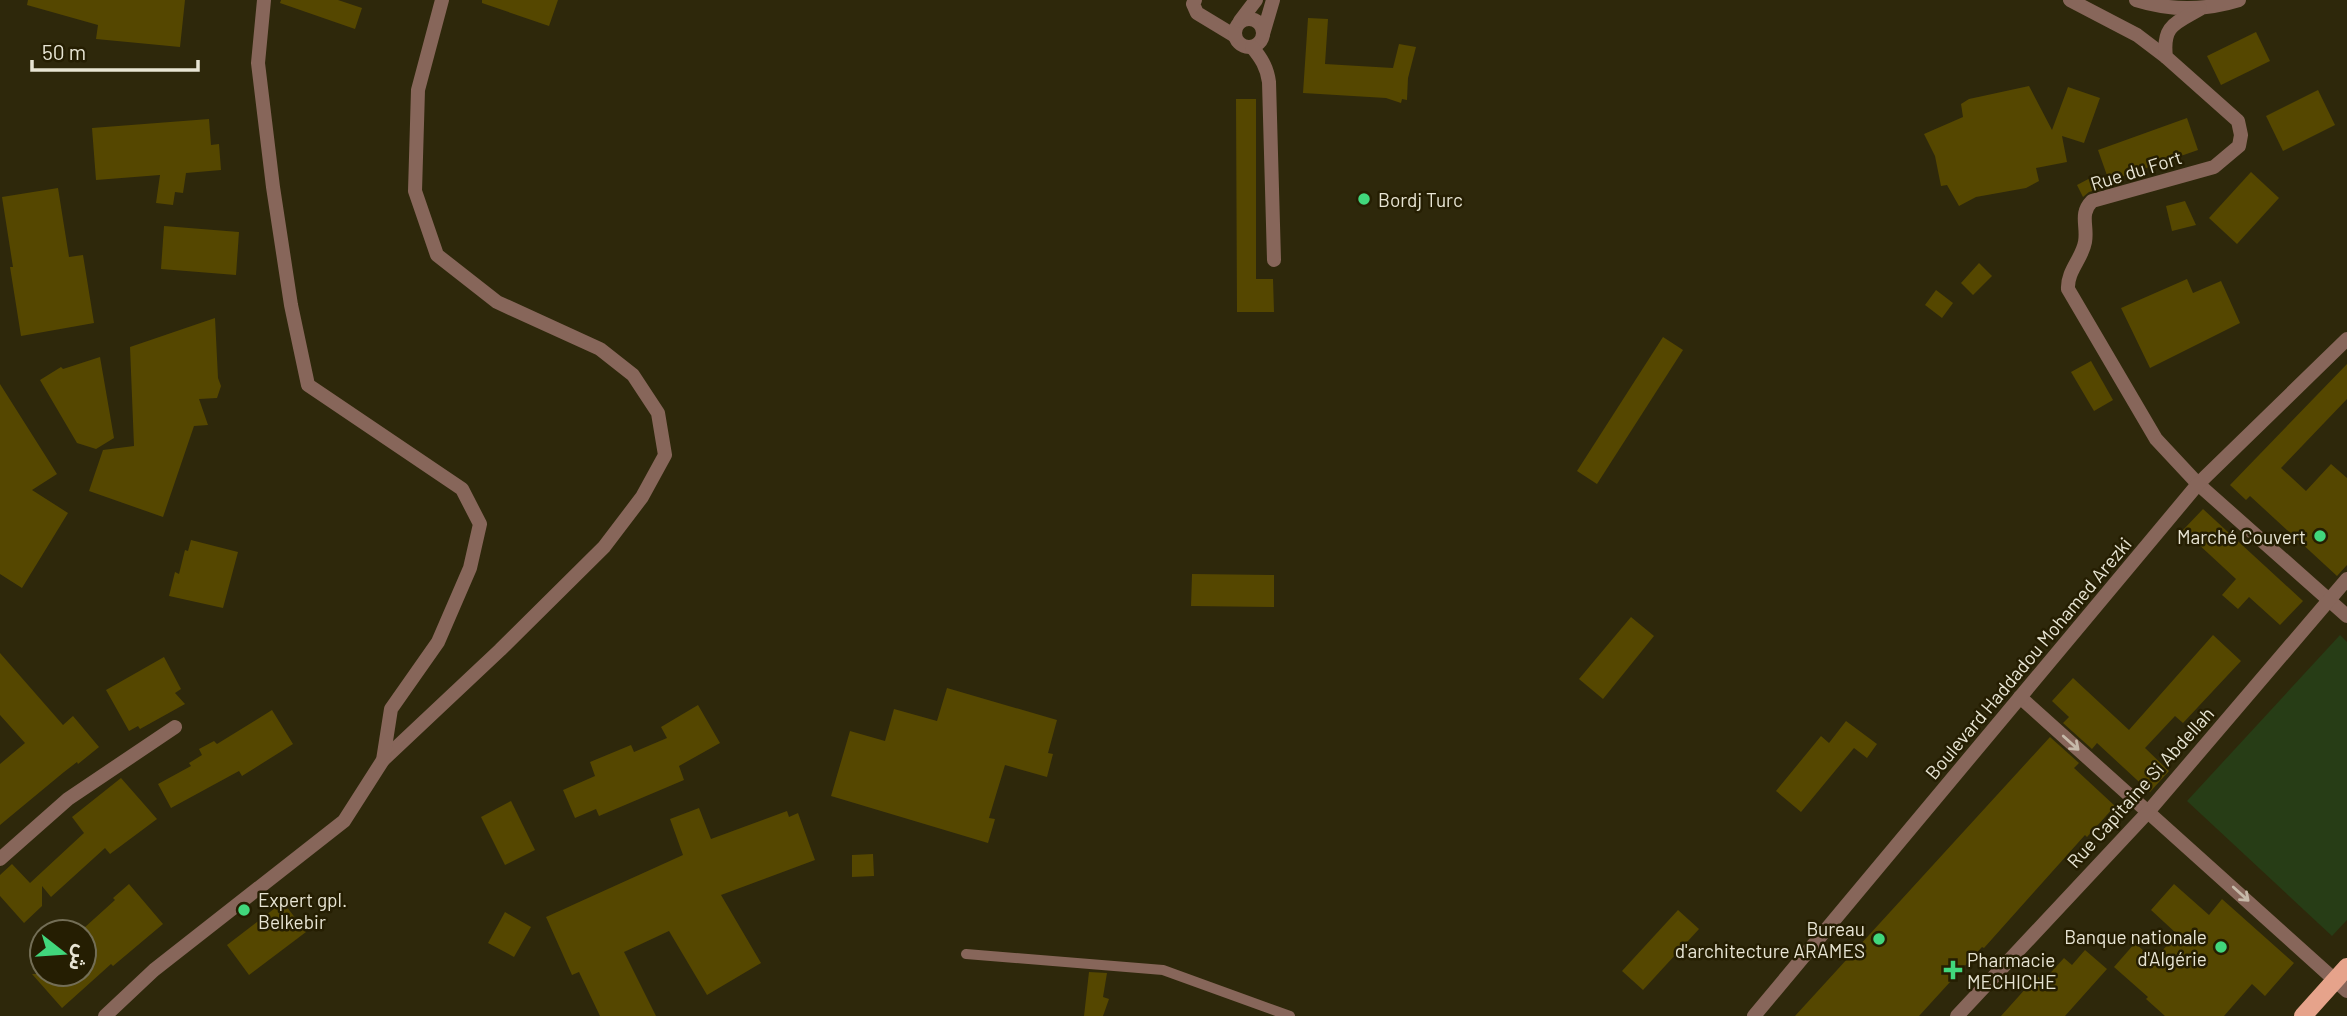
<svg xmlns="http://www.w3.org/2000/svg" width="2347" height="1016" font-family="Barlow,'Noto Sans Arabic',sans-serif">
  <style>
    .green { fill: #273d16 }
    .building { fill: #554700 }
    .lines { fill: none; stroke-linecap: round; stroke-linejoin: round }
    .lane { stroke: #87665a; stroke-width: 10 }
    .street { stroke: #87665a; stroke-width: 14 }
    .primary { stroke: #e6a38b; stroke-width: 18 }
    .oneway { stroke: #c6b9a9 }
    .poi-dot { fill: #41d77c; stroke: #251e02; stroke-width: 2.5 }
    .labels { text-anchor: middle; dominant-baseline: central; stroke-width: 5; stroke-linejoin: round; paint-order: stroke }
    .street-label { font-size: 19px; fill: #e8e5d4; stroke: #251e02 }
    .poi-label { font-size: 19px; fill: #e8e5d4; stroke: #251e02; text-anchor: start }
  </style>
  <rect width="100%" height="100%" fill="#2e280b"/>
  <path class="green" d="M2340,635l7,7v278l-15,16 -145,-135z"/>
  <g class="building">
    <path d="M28,0h157l-5,47 -84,-8 2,-14 -71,-20z"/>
    <path d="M281,0h57l24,8 -7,21 -75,-26z"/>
    <path d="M482,0h76l-9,26 -67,-23z"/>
    <path d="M1308,18l20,1 -3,45 68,4 6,-24 17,3 -8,31 -1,22 -5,-1 -1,4 -15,-5 -83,-5z"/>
    <path d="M2256,32l14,29 -49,24 -14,-29z"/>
    <path d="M2029,86l23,44 16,-43 32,11 -16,45 -22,-7 5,26 -31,6 3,13 -13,7 -50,9 -17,9 -12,-21 -6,1 -6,-30 -11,-22 39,-17 -2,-13 8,-5z"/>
    <path d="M2318,90l17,35 -52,26 -17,-35z"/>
    <path d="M1236,99h20v180h17l1,33h-37z"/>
    <path d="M2187,118l11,32 -89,31 -11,-31z"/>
    <path d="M209,119l2,26 8,-1 2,26 -35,3 -3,20 -8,-1 -2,13 -17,-2 4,-28 -64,5 -4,-52z"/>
    <path d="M2251,172l28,26 -42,46 -28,-26z"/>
    <path d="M2096,175l7,13 -14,4 -6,5 -6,-12z"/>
    <path d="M58,188l11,69 14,-2 11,68 -73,13 -11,-69h3l-11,-70z"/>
    <path d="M2185,201l11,24 -24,6 -6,-25z"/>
    <path d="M164,226l75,6 -3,43 -75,-6z"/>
    <path d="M1979,263l13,13 -19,19 -12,-12z"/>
    <path d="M2187,279l6,14 28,-12 19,42 -90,45 -29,-60z"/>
    <path d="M1936,290l17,13 -11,15 -17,-13z"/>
    <path d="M215,318l3,60 3,8 -4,12 -18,1 9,26 -14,1 -31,91 -74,-26 14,-41 31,-4 -4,-99z"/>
    <path d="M1663,337l20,13 -86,134 -20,-13z"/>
    <path d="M100,357l14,81 -18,11 -19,-6 -37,-63 21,-13 2,2z"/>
    <path d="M2091,361l22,39 -19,11 -23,-39z"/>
    <path d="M2347,364v35l-66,69 25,23 25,-27 16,14v87l-10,11 -87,-80 -4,4 -16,-15z"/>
    <path d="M0,384l57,90 -25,16 36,23 -46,75 -22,-14z"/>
    <path d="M2203,509l100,92 -23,24 -31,-28 -11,12 -16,-14 14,-16 -53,-49z"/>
    <path d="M191,540l47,12 -15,56 -54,-12 6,-24 4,2 6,-24 3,1z"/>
    <path d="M1192,574l82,1v32l-83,-1z"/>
    <path d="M1631,617l23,19 -51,63 -24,-20z"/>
    <path d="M2213,635l28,26 -58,62 -8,-7 -30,32 24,23 -19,21 -53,-49 -5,6 -29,-26 6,-6 -17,-16 21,-23 56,52z"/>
    <path d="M0,653l63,72 10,-9 26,31 -21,17 -1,-2 -13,10 -64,53v-61l25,-21 -25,-28z"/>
    <path d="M164,657l17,32 -6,4 10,11 -45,25 -2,-3 -9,5 -23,-41z"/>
    <path d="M947,688l110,32 -9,33 5,1 -6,23 -42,-12 -16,53 6,1 -7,24 -157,-47 19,-65 35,10 9,-32 43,12z"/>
    <path d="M698,705l22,38 -41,23 5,14 -85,36 -3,-7 -21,9 -12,-28 32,-14 -5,-14 41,-17 3,7 33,-14 -6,-11z"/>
    <path d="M272,710l21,34 -51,32 -3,-5 -68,37 -13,-24 33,-18 -2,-3 13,-8 -3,-6 15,-8 3,3z"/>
    <path d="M1846,721l31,23 -10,14 -13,-10 -53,64 -25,-21 45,-55 8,7z"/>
    <path d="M2050,737l29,26 -5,5 41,38 -28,31 -2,-2 -101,113 -2,-1 -63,69h-124z"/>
    <path d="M121,778l36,41 -47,35 -5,-6 -54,49 -9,-11v20l-18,17 -24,-27v-21l12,-11 18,19 54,-50 -12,-16z"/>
    <path d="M511,801l24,49 -30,15 -24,-48z"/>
    <path d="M699,808l12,31 76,-28 2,6 9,-4 17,47 -94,35 40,68 -54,32 -38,-64 -45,21 32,64h-56l-21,-44 -7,3 -26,-58 137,-62 -13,-36z"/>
    <path d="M873,854l1,22 -22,1v-22z"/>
    <path d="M129,884l34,40 -50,42 -2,-2 -49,44 -30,-34h52v-46l31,-28 -2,-2z"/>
    <path d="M2174,884l35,31 13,-16 72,64 -29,33 -13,-12 -28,32h-59l-19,-17 2,-2 -34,-30 21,-24 19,17 23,-26 -26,-24z"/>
    <path d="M283,902l23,30 -57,43 -22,-30z"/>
    <path d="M1678,910l21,19 -56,61 -21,-19z"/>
    <path d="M505,912l26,15 -17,30 -26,-14z"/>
    <path d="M2085,950l22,19 -42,47h-64l36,-40 6,5 21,-23 8,7z"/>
    <path d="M1089,972l18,1 -4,24 6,2 -6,17h-19z"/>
  </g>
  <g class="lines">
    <path class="lane" d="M966,954l197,16 127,46"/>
    <g class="street">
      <path d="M1195,0l-2,4 4,9 38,23"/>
      <path d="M2070,0l67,35 29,22"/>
      <path d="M2136,0c35,11 68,11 103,0"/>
      <path d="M2200,9c-24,14 -38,16 -34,48l72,64 3,14 -2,11 -25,21 -122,34c-13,13 -4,25 -7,41 -3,17 -18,29 -17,47l88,150 42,45 149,132"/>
      <circle cx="1249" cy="33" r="14"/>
      <path d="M1240,21l16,-21"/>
      <path d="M1263,34l10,-34"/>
      <path d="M1252,47c9,11 15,20 17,35l5,178"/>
      <path d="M2020,697l327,294"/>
      <path d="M383,760l117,-110 104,-103 38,-50 23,-42 -7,-42 -25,-38 -33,-26 -103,-47 -60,-47 -22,-64 3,-101 24,-90"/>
      <path d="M0,859l68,-60 107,-72"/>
      <path d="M105,1016l49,-46 190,-149 39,-61 8,-51 47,-67 32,-74 10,-44 -18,-35 -154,-104 -17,-80 -18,-118 -15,-124 6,-63"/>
      <path d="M1754,1016l444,-532 149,-145"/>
      <path d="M1957,1016l191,-204 199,-233"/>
    </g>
    <path class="primary" d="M2303,1016l44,-49"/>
  </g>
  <defs><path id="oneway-shaft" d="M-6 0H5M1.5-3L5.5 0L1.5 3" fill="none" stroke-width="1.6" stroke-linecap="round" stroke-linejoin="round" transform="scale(1.75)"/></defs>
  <g class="oneway">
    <use href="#oneway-shaft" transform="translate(2071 743) rotate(42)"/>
    <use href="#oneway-shaft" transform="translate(2241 894) rotate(42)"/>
  </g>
  <g class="poi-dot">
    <circle cx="1364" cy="199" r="7"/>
    <circle cx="2320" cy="536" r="7"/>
    <circle cx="244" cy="910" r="7"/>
    <circle cx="1879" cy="939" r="7"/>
    <circle cx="2221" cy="947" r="7"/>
    <path d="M1949.5 959.5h7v7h7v7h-7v7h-7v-7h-7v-7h7z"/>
  </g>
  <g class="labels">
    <g class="street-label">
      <text transform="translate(2136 170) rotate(-17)">Rue du Fort</text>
      <text transform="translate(2028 658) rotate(-50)">Boulevard Haddadou Mohamed Arezki</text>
      <text transform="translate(2140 787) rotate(-48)">Rue Capitaine Si Abdellah</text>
    </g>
    <g class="poi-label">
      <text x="1378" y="199">Bordj Turc</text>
      <text x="2306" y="536" text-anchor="end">Marché Couvert</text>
      <text x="258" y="899">Expert gpl.<tspan x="258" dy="22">Belkebir</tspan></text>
      <text x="1865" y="928" text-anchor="end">Bureau<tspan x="1865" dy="22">d'architecture ARAMES</tspan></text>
      <text x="2207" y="936" text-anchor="end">Banque nationale<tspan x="2207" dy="22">d'Algérie</tspan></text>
      <text x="1967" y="959">Pharmacie<tspan x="1967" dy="22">MECHICHE</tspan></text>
    </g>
  </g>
  <g transform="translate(63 953) rotate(107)"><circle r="33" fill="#251e02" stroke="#736e56" stroke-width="2"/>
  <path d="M0-5L12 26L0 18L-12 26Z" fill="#41d77c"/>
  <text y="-10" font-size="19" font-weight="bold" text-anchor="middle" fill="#e8e5d4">ش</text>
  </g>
  <path d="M32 60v10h166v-10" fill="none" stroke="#e8e5d4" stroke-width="3.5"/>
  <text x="42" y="60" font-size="21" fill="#e8e5d4" stroke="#251e02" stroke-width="5" paint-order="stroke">50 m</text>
</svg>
